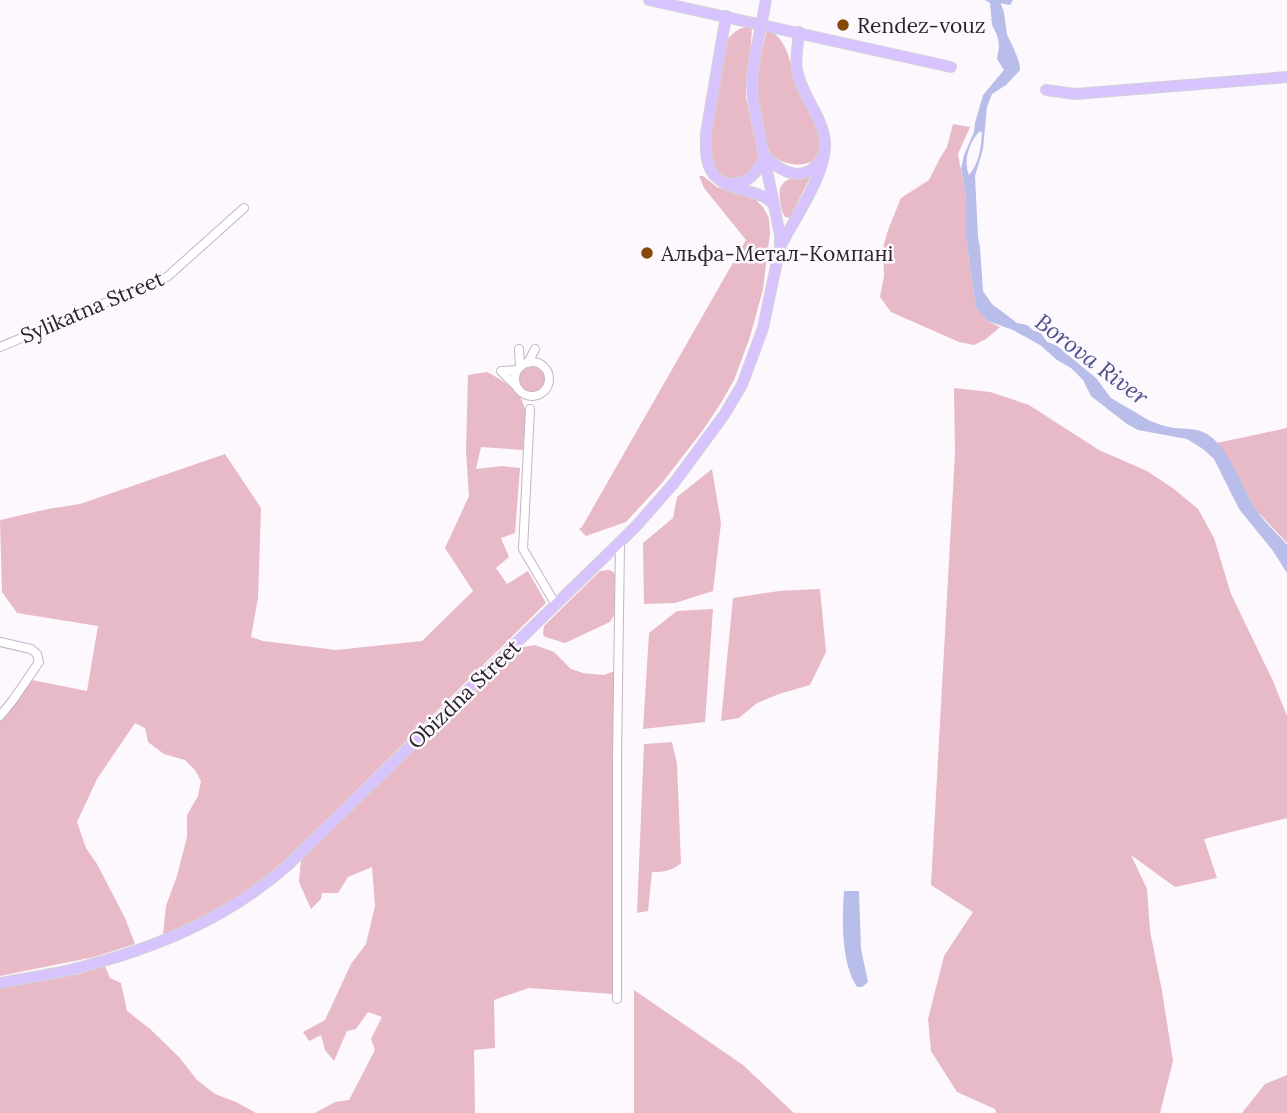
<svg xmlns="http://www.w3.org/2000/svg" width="1287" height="1113" font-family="Lora,serif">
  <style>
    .green { fill: #e8b9c7 }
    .water { fill: #b8bde9; fill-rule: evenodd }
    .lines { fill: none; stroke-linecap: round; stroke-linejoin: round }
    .river { stroke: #b8bde9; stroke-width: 10 }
    .minor-casing { stroke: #c5b3ca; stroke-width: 10 }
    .major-casing { stroke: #d4d3d5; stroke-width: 12 }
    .minor { stroke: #fff; stroke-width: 8 }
    .major { stroke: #d7c3fd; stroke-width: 10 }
    .major-bridge-casing { stroke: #d4d3d5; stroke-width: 12; stroke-linecap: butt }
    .major-bridge { stroke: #d7c3fd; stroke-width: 10 }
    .poi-dot { fill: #86480b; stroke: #fcf8fd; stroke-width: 2.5 }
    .labels { text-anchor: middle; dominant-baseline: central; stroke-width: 5; stroke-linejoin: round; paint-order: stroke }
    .poi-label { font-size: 21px; fill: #2a232b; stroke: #fcf8fd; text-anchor: start }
    .street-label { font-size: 21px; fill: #2a232b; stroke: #fcf8fd }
    .water-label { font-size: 23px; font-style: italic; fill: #4d508a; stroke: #fcf8fd }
  </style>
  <rect width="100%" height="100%" fill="#fcf8fd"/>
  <g class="green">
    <path d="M748,26l4,1 -2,32 -3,12 -1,27 13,60c-8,20 -23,24 -42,18l-10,-19 19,-115c6,-9 11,-13 22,-16z"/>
    <path d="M767,29c21,10 21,31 29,49 8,18 27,51 25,71 -3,22 -44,19 -52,1 -9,-18 -15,-54 -12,-74 2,-16 7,-32 10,-47z"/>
    <path d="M953,124l17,3 -12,27 8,44v40l10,70 12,13 12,6 -14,12 -12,6 -15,-3 -68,-30 -11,-15 4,-21 -1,-28 5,-18 13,-32 28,-18 10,-20 8,-13z"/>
    <path d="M812,174l-22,44 -5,-1c-4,-6 -4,-11 -5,-17 -4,-24 16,-22 32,-26z"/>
    <path d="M699,176h4l14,11 39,13 7,7 6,11 1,15 -7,56 -13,48 -16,43 -13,23 -18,27 -41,53 -36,39 -40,14 -7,-7 3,-2 164,-287 -42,-52z"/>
    <circle cx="532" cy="380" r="13"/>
    <path d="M487,372c15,8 35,19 38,38 2,11 -2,28 -2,40l-42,-3 -5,22 26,-3 18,2 -5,65 -14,5 8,19 -13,11 11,16 21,-13 18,32 -250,247 -36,32 -38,26 -59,27 3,-29 11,-30 10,-39v-22l11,-19 3,-15 -6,-11 -10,-10 -21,-6 -16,-12 -3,-14 -10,-5 -38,56 -20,43 9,26 11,16 28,54 10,26 -41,13 -94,19v-258l6,-2 26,-36 55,11 11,-65 -81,-13 -15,-21 -2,-72 48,-11 32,-5 145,-50 36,54 -3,90 -7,39 12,4 73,9 86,-9 51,-50 -28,-43 24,-52 -3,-45 2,-76z"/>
    <path d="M954,388l36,4 39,13 70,45 48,21 27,18 24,20 16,29 17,56 42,87 14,35v102l-83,21 13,39 -42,9 -44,-32 16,34 3,42 12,60 11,70 -13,52h-164l-1,-4 -38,-17 -26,-41 -3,-32 16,-63 29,-44 -42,-27 24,-432z"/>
    <path d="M1287,428v115l-32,-34 -28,-53 -10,-13z"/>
    <path d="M712,469l9,54 -8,68 -38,12 -31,1 -1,-61 30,-25 4,-21z"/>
    <path d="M608,570l4,1 4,5 -1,35 -2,6 -3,5 -45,21 -20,-6 -2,-3 1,-8 56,-55z"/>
    <path d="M820,589l6,63 -16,33 -31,9 -22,9 -18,15 -18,3 12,-123 46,-7z"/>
    <path d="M713,609l-8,113 -62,7 6,-96 28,-22z"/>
    <path d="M535,645l19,7 17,17 12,4 21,2 11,-4 -2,323 -84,-6 -35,12 1,48 -21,2 1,63h-160l20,-11 14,-2 26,-50 -4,-11 11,-22 -14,-5 -12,17 -9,2 -13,30 -9,-11 -4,-15 -12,6 -6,-9 22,-12 26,-56 15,-20 9,-38 -3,-39 -24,10 -10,16h-16l-1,6 -10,10 -12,-27 2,-22 135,-134 87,-79z"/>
    <path d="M672,742l5,22 4,99c-9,8 -17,9 -29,9l-4,39 -11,2 7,-169z"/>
    <path d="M105,966l5,12 11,5 6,28 23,18 29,28 18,23 18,14 21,8 20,11h-256v-125l79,-14z"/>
    <path d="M634,990l109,75 51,48h-160z"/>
    <path d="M1287,1075v38h-45l23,-29z"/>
  </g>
  <g class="water">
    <path d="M985,0h28l-3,5 -11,-2 -4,10c7,12 26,45 25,57l-14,15 -14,9 -5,13 -4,42 -8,27 3,61 2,10 3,44 9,13 25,19 10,2 7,6 6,1 7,10 9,3 40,33 15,20 39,23c5,1 9,4 15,5 12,4 26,1 38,6 26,12 37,53 52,76 8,13 22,25 32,37v28l-14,-22 -34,-42 -25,-50 -11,-10 -16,-10 -49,-9 -11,-6 -36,-28 -8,-16 -12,-12 -14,-8 -17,-15 -27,-15 -25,-9 -12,-13 -10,-70v-40l-5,-29 3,-14 10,-23 1,-9 8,-28 21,-25 -7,-11 2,-12 -1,-10 -6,-12 -2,-22zM980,131l2,2c-1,14 -3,31 -13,42 -6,-14 0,-33 11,-44z"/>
    <path d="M844,891h15l2,58 7,33 -6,5h-5c-16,-24 -15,-68 -13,-96z"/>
  </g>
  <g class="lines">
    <path class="river" d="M994,0l5,13 3,22"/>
    <g class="minor-casing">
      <g id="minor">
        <path d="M0,347l167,-70 77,-69"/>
        <path d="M519,349l1,18"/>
        <circle cx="532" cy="379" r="17"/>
        <path d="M528,363l7,-14"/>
        <path d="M515,385l-14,-14 16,-1"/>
        <path d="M530,409l-7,140 33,56"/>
        <path d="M0,642l31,7 6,5 2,8 -26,38 -13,16"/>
        <path d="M617,999v-241l3,-216"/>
      </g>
    </g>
    <g class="major-casing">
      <g id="major">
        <path d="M649,0l302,67"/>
        <path d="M726,16l-20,117c-1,30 1,47 33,56 14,4 25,5 35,16"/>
        <path d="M1046,90l29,4 212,-17"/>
        <path d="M766,157c17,17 40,27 56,1"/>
        <path d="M729,183c20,2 28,-10 36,-27"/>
        <path d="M781,245c15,-29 46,-72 44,-104 -3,-26 -24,-46 -28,-71 -2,-12 1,-25 2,-38"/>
        <path d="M0,983c25,-5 50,-8 74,-14 79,-20 151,-49 213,-103l333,-324 18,-18 36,-41 50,-68 18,-30 21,-57 17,-81v-12l-27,-134 -1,-22 3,-23"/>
      </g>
    </g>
    <use href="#minor" class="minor"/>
    <use href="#major" class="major"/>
    <g class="major-bridge-casing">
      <path id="major-bridge" d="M755,56l11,-56"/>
    </g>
    <use href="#major-bridge" class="major-bridge"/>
  </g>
  <g class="poi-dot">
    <circle cx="843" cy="25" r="7"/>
    <circle cx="647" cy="253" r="7"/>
  </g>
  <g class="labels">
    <g class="poi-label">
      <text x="857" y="25">Rendez-vouz</text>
      <text x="661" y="253">Альфа-Метал-Компані</text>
    </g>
    <g class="street-label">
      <text transform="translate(92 307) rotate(-23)">Sylikatna Street</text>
      <text transform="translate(464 694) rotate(-44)">Obizdna Street</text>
    </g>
    <g class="water-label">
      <text transform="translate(1092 359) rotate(37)">Borova River</text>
    </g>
  </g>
</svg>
